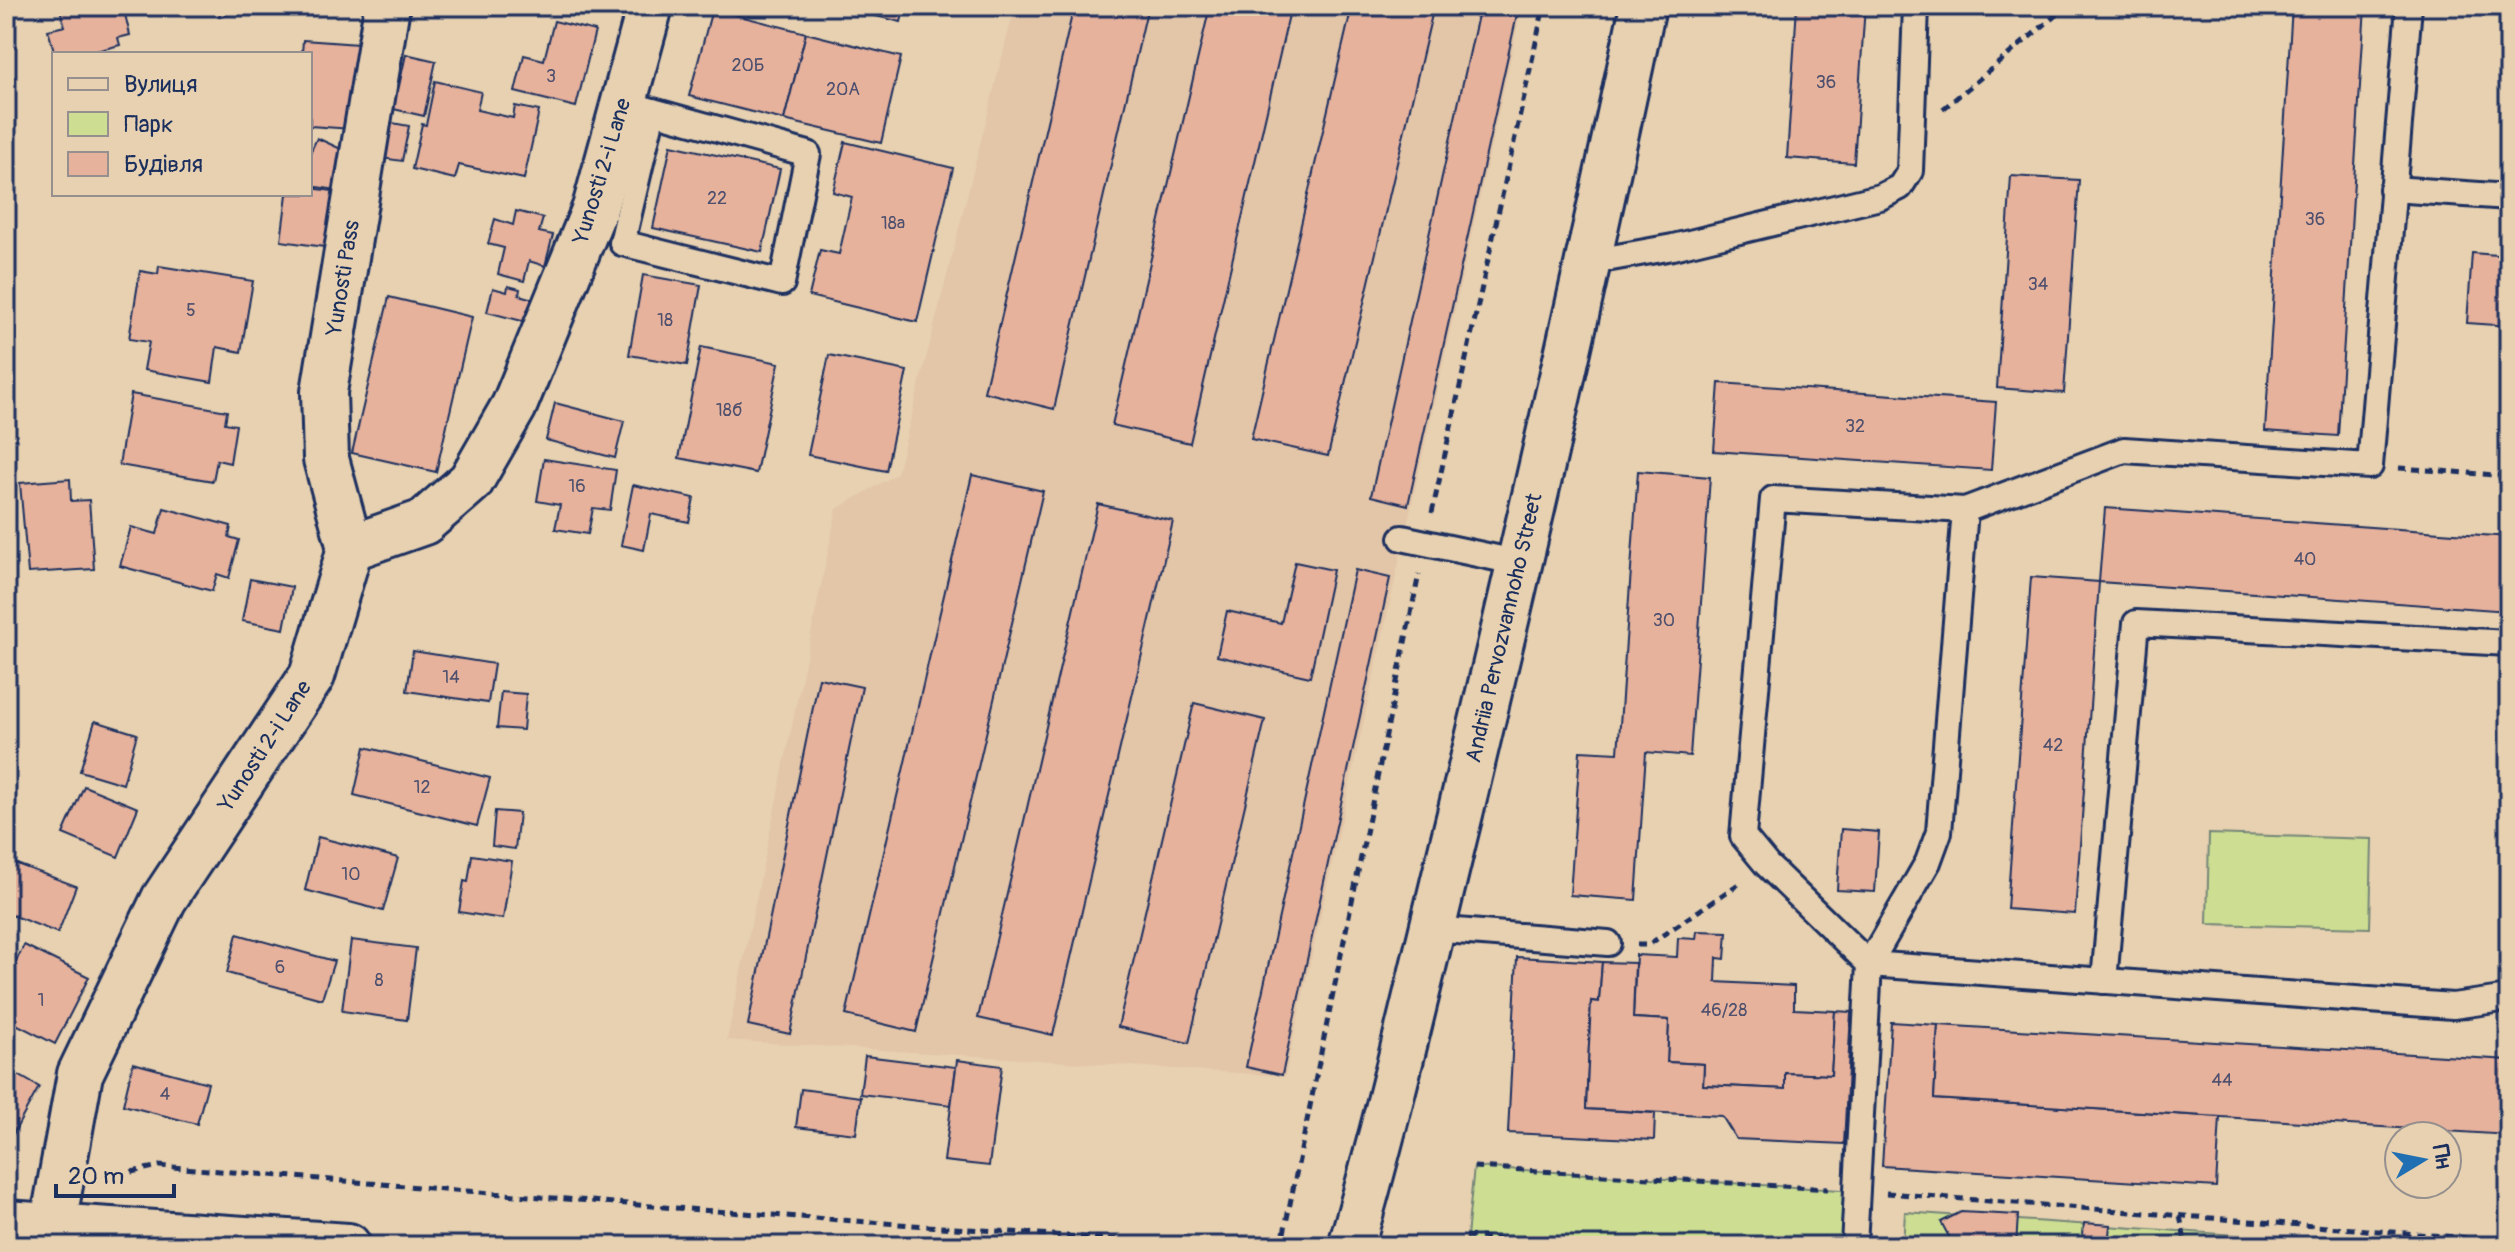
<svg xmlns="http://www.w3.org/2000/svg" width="2515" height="1252" font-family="Pangolin,sans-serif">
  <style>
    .built { fill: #e3c5a8 }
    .green { fill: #cdde92; stroke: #748678; stroke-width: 2 }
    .building { fill: #e7b29c; stroke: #1b2f5e; stroke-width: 2 }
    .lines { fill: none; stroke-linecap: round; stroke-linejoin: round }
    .lane-casing { stroke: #1b2f5e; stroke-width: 30 }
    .street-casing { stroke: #1b2f5e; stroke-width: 50 }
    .secondary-casing { stroke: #1b2f5e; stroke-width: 50 }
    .path { stroke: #1b2f5e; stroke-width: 5; stroke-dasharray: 8 6; stroke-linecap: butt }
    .lane { stroke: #e7d1b0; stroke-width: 24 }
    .street { stroke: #e7d1b0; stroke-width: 44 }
    .secondary { stroke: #e7d1b0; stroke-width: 44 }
    .labels { text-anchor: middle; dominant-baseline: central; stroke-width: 7; stroke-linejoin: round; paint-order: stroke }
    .number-label { font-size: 18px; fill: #4e506e }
    .street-label { font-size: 22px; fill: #1b2f5e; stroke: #e7d1b0 }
  </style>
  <rect width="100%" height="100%" fill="#e7d1b0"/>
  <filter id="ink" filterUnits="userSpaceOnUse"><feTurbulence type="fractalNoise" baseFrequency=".0125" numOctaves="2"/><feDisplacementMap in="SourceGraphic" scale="16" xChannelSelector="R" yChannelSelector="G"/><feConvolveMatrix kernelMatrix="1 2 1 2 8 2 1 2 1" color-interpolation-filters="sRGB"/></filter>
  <g filter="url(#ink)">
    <path class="built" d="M1015,6h507l-237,1070 -558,-36 110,-531 60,-35z"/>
    <g class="green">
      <path d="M2209,834l163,5 -2,89 -163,-4z"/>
      <path d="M1474,1167l382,24 -2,55h-388z"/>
      <path d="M1905,1212l487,34h-489z"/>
    </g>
    <g class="building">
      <path d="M59,6h43l1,3 20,-3 7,29 -12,3 2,7 -36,9h-29l-7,-24 17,-4z"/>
      <path d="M218,6h41l-39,11z"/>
      <path d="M848,6h57l-4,16 -54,-13z"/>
      <path d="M1074,6h74l-94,403 -70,-17z"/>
      <path d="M1210,6h81l-101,437 -78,-18z"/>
      <path d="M1352,6h82l-106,450 -77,-17z"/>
      <path d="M1480,6h39l-111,499 -37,-9z"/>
      <path d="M1797,6h68l-11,157 -67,-5z"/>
      <path d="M2292,6h73l-27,430 -73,-5z"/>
      <path d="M712,9l94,24 -22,87 -95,-24z"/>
      <path d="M554,21l41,10 -19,76 -61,-15 9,-37 20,5z"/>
      <path d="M806,33l95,24 -20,86 -97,-23z"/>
      <path d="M303,40l55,4 -6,85 -42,-3v-72h-8z"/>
      <path d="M406,54l30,7 -12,55 -35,-8 5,-18 4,1z"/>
      <path d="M435,81l46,11 -4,18 36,8 2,-12 24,5 -15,68 -65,-14 -4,14 -43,-10 10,-45 4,1z"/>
      <path d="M387,122l22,4 -7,35 -21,-3z"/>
      <path d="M317,138l37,17 -17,35 -27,-4v-33z"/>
      <path d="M845,142l108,26 -36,154 -108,-26 11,-46 19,4 13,-57 -19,-5z"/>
      <path d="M671,145l109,24 -18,83 -109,-24z"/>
      <path d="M2011,176l68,4 -15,213 -67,-5z"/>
      <path d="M310,188l23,3 -8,56 -44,-6 6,-47h23z"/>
      <path d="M516,211l27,7 -4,14 14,3 -8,31 -16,-5 -5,20 -26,-7 6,-26 -16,-4 7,-25 18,6z"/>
      <path d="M2472,253l37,3v70l-42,-3z"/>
      <path d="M159,266l94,15 -12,71 -24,-5 -5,35 -68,-12 5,-28 -20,-3 11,-68 18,3z"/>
      <path d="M643,275l58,10 -14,80 -58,-10z"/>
      <path d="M508,286l12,3 -1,6 14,4 -7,23 -39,-10 6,-24 14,4z"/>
      <path d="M389,297l83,20 -36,155 -84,-19z"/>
      <path d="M701,347l78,16 -23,110 -77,-15z"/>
      <path d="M829,355l78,16 -21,100 -78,-16z"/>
      <path d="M1719,383l277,19 -5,68 -277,-19z"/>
      <path d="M131,394l96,17 -2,12 11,2 -6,38 -13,-3 -4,21 -94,-16z"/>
      <path d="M555,403l69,18 -9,37 -69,-18z"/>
      <path d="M544,459l72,11 -6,40 -17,-2 -5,26 -33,-5 5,-24 -23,-4z"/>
      <path d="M1638,471l72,6 -20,279 -44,-4 -10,148 -66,-5 10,-144 38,2z"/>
      <path d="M972,475l71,16 -127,541 -70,-17z"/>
      <path d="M70,479l1,22 18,-1 5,69 -66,4 -8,-90z"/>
      <path d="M633,485l61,13 -5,24 -38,-8 -7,36 -23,-5z"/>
      <path d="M1098,504l75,17 -120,514 -75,-17z"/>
      <path d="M164,508l67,18 -2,11 10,3 -10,38 -12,-4 -5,17 -92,-25 11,-39 26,7z"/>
      <path d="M2105,508l404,29v74l-410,-29z"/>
      <path d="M1295,562l38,8 -23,107 -93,-21 10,-45 54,12z"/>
      <path d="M1355,570l35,8 -108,497 -36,-8z"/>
      <path d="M2031,577l68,5 -24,332 -68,-5z"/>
      <path d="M250,579l42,8 -8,42 -42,-8z"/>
      <path d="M413,651l81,13 -6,39 -81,-12z"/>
      <path d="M819,678l43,9 -72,347 -42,-9z"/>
      <path d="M501,692l25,2 -3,36 -26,-2z"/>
      <path d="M1194,703l71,17 -76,323 -71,-16z"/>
      <path d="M95,721l42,13 -14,50 -43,-13z"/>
      <path d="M365,747l125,31 -13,48 -123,-31z"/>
      <path d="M84,786l54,22 -20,49 -55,-23z"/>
      <path d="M495,811l24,2 -4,36 -23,-3z"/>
      <path d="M1841,829l38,3 -4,60 -38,-2z"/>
      <path d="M318,837l80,21 -15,53 -78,-21z"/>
      <path d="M472,855l40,6 -9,58 -44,-7 5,-31 4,1z"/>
      <path d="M6,860l70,26 -18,47 -46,-18 -6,17z"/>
      <path d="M1697,931l30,1 -2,27 -8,-1 -1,24 78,4v23l41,2 -4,64 -46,-2v16l-82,-4 1,-21 -37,-2 2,-42 -36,-2 3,-63 41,2 1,-19 18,1z"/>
      <path d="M237,934l97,27 -12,38 -95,-26z"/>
      <path d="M351,940l65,8 -9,72 -65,-9z"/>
      <path d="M24,945l65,32 -34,67 -49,-25v-37z"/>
      <path d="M1517,957l85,5 -3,40 -8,-1 -5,108 69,4 -1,27 -146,-7z"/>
      <path d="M1602,962l33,1 -2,55 36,2 -2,42 37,2 -1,21 82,4v-16l46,2 4,-64 16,1 -7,132 -108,-5 -14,-23 -136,-7 5,-108 8,1z"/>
      <path d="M1891,1022l47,3 -4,74 286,18 -4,70 -334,-21z"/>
      <path d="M1938,1025l571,35v75l-575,-36z"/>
      <path d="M865,1056l91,11 -5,38 -91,-11z"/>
      <path d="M957,1060l45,6 -13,100 -45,-5z"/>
      <path d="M133,1063l75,20 -11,41 -74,-19z"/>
      <path d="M6,1068l33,19 -32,58 -1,-1z"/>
      <path d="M801,1089l60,8 -5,37 -60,-7z"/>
      <path d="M1961,1212l57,3 -2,31h-62l-13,-24z"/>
      <path d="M2084,1223l26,2 -2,21h-26z"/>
    </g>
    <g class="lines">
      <g class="lane-casing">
        <g id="lane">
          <path d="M624,103l184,51 -26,129 -160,-40 31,-132"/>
          <path d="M2392,189l117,8"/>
          <path d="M1589,262l84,-15 207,-50 20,-10 10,-16 6,-165"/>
          <path d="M1965,510l-26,322 -11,30 -59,102 584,42 56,-8"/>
          <path d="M1402,538l118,25"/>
          <path d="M1432,929l176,14"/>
          <path d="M2104,981l32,-358 373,20"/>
          <path d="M1854,1246l15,-282 -102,-99 -24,-29 30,-337 192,11 159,-60 246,16 39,-460"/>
        </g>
      </g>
      <g class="street-casing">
        <g id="street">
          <path d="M350,548l-24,-89 -2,-67 63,-386"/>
          <path d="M49,1246l31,-172 84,-175 148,-223 38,-128 74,-26 47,-41 43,-75 81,-198 55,-202"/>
        </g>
      </g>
      <g class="secondary-casing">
        <g id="secondary">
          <path d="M6,1223l342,23"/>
          <path d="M1351,1246c41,-141 73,-286 108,-428 65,-270 127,-540 184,-812"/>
        </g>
      </g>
      <g class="path">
        <path d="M1943,109l124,-103"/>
        <path d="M2399,468l110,8"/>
        <path d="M1432,513l112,-507"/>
        <path d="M1637,945h11l95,-64"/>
        <path d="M1474,1167l354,22"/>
        <path d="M104,1178l55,-12 542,44 506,36"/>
        <path d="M1886,1193l623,48"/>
        <path d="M2180,1216l6,30"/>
        <path d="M1466,1236l115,10"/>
        <path d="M1278,1246l6,-13 135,-659"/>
      </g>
      <use href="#lane" class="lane"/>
      <use href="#street" class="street"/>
      <use href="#secondary" class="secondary"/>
    </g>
  </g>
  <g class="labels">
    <g class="number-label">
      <text x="748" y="65">20Б</text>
      <text x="551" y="76">3</text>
      <text x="1826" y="82">36</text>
      <text x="843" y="89">20А</text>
      <text x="717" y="198">22</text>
      <text x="2315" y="219">36</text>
      <text x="893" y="223">18а</text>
      <text x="2038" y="284">34</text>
      <text x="191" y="310">5</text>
      <text x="665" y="320">18</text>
      <text x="729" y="410">18б</text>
      <text x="1855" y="426">32</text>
      <text x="577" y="486">16</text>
      <text x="2305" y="559">40</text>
      <text x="1664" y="620">30</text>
      <text x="451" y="677">14</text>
      <text x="2053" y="745">42</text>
      <text x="422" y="787">12</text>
      <text x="351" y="874">10</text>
      <text x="280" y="967">6</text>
      <text x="379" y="980">8</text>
      <text x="41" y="1000">1</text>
      <text x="1724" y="1010">46/28</text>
      <text x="2222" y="1080">44</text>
      <text x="165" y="1094">4</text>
    </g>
    <g class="street-label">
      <text transform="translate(602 171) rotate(-73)">Yunosti 2-i Lane</text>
      <text transform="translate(343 278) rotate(-81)">Yunosti Pass</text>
      <text transform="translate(1504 628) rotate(-77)">Andriia Pervozvannoho Street</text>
      <text transform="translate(265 746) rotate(-57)">Yunosti 2-i Lane</text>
    </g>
  </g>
  <rect width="2515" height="1252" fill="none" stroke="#e7d1b0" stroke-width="32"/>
  <rect x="16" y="16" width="2483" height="1220" fill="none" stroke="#1b2f5e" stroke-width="3" filter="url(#ink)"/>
  <rect x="52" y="52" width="260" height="144" fill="#e7d1b0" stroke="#95908f" stroke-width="2"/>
  <rect x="68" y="78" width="40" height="12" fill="#e7d1b0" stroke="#95908f" stroke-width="2"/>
  <text x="124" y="92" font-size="24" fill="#1b2f5e">Вулиця</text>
  <rect x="68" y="112" width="40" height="24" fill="#cdde92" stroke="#95908f" stroke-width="2"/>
  <text x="124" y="132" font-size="24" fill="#1b2f5e">Парк</text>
  <rect x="68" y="152" width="40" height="24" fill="#e7b29c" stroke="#95908f" stroke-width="2"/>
  <text x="124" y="172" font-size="24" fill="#1b2f5e">Будівля</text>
  <g transform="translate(2423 1160) rotate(80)"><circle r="38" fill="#e7d1b0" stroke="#95908f" stroke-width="2"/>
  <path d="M0-6L14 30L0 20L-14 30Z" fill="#1f6fb2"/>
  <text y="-12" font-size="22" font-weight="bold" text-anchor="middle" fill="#1b2f5e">Пн</text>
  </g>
  <path d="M56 1184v12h118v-12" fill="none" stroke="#1b2f5e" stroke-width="4"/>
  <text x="68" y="1184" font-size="24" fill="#1b2f5e" stroke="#e7d1b0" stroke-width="6" paint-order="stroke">20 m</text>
</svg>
